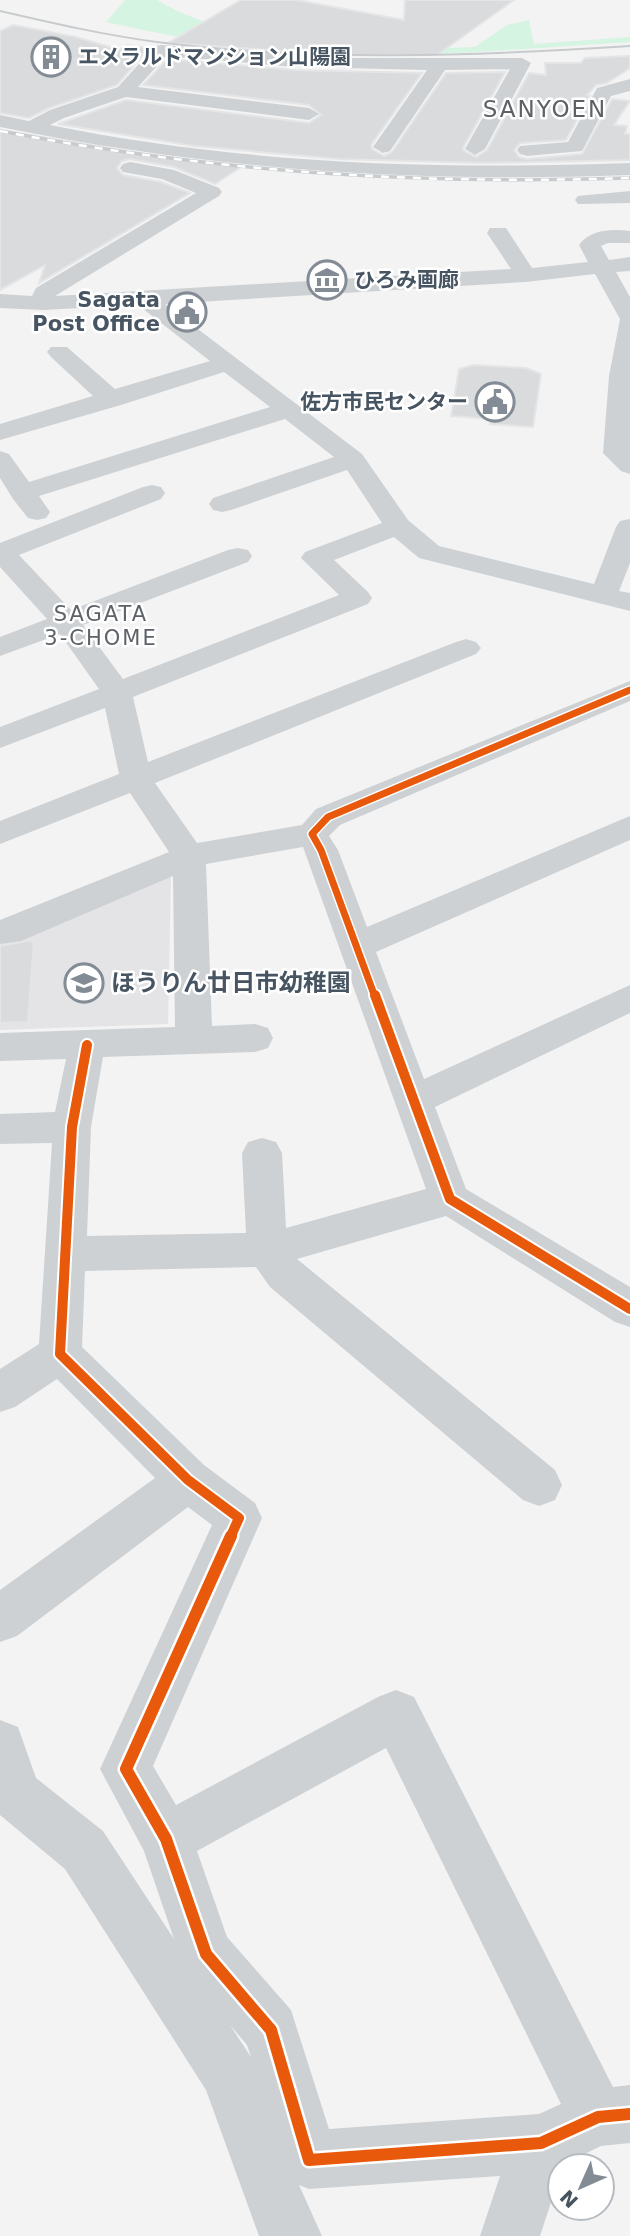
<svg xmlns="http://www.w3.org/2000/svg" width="630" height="2236" font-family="'DejaVu Sans','Noto Sans JP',sans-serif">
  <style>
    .education { fill: #e4e4e6 }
    .green { fill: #d6f4e2 }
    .building { fill: #dadbdd; stroke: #e4e5e6; stroke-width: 2 }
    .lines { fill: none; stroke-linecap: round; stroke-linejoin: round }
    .minor { fill: #ced1d4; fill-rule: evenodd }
    .tram { stroke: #c8cbcd; stroke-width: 2 }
    .rail-casing { stroke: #c8cbcd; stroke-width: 3.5 }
    .rail { stroke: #fff; stroke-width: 2.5; stroke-dasharray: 8; stroke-linecap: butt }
    .cycleway-far2-casing { stroke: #fff; stroke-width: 10 }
    .cycleway-far1-casing { stroke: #fff; stroke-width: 14 }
    .cycleway-casing { stroke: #fff; stroke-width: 17 }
    .cycleway-far2 { stroke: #e8590c; stroke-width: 7 }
    .cycleway-far1 { stroke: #e8590c; stroke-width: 10 }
    .cycleway { stroke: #e8590c; stroke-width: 12 }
    .labels { text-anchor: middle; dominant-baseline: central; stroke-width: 5; stroke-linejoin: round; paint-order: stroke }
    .far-poi-label { font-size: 21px; font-weight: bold; fill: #475562; stroke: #fff; text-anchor: start }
    .far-neighbourhood-label { font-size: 21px; letter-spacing: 2px; fill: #5d6268; stroke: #fff }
    .far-quarter-label { font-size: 23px; letter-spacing: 2px; fill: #5d6268; stroke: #fff }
    .poi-label { font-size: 24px; font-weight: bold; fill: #475562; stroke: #fff; text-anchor: start }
  </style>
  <rect width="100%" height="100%" fill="#f3f3f3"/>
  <path class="education" d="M171,873l-3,151 -168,6v-89z"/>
  <path class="green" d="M125,0h32l22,12 61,23 113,16 122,-4 32,-22 22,-5 5,24 96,-7v5c-109,7 -220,17 -330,11 -65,-4 -130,-17 -194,-31z"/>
  <g class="building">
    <path d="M241,0h55l108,20 1,-20h109l-77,55h-96l-173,-12z"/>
    <path d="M13,25l63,12 44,13 7,-5 22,3 -32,37 -68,23 -20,10 -29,-5v-82z"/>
    <path d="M630,56v12l-23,15 -11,2 -9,10 3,1 -24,44 -46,3 -6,7 5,7 8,2 55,-5 30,-55 18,2 -16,24 13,1 -2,8h5v26l-146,3 -145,-4 -145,-13 -136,-22 68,-24 183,23 12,-8 -12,-10 -166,-20 24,-26 129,11 126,3 -51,72 1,4 12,7 8,-4 54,-79 59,-1 -42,76 1,3 12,6 11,-7 42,-77 17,2 -1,-12h36l4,-5z"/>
    <path d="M0,130l158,26 85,10 -28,18 -41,-17 -44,-8 -8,2 -5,7 6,7 38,7 29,11 -151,90 6,-18 -45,25z"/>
    <path d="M473,365l53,3 15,6 -8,53 -43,-3 1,-5 -40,-3 8,-47z"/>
    <path d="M28,941h6l-6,81 -28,1v-77z"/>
  </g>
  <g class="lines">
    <g class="minor">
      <path d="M161,45l180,13h181l9,5 -46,86 -10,6 -10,-6 45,-80 -65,1 -55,81 -7,2 -10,-6 54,-77 -131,-3 -130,-11 -28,31 171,21 10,6 -10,6 -183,-23 -62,21 -14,7c191,39 386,45 580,38v12c-218,8 -416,-5 -630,-48v-12l29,6 21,-11 68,-23 37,-41z"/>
      <path d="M630,79v12l-19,5 -29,55 -55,5 -7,-2 -3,-4 3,-4 48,-4 29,-54z"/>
      <path d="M130,162l44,8 45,18 3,4 -3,4 -164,100 456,-27 -24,-36 3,-5h16l26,40 56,-6 -9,-17c12,-16 33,-16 51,-14v12h-22l-7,3 8,14 21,-3v14l-14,1 14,25v177l-9,-3 -18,-18 6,-77 11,-57 -25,-45 -69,8 -361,22 197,150 46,66 31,26 155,38 22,-57 4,-6 10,-2v44l-11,28 11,2v18l-211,-53 -25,-21 -60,23 34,32 4,6 -4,6 -235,93 15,65 308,-120 10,-3 10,3 5,6 -5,6 -321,129 42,60 105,-18 14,-16 314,-128v20l-290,124 -11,11 9,14 29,77 263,-111v24l-254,112 48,127 206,-94v28l-195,94 31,82 164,98v40l-15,-5 -169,-106 -149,43 258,211 7,15 -7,15 -16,6 -16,-6 -253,-213 -14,-20 -171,4 -3,76 122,118 51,38 7,15 -109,248 23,39 202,-108 18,-7 18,7 199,390 17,-2v58l-29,3 -41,20v9l-20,61h-60l20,-60 -191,13 -10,-4 23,51h-63l-53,-146 -141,-221 -65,-54v-95l18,7 18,51 67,53 71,108 -30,-88 -44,-82 112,-244 -24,-18 -171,129 -17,6v-52l155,-112 -98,-99 -42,28 -15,5v-43l39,-25 13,-201 -52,1v-30l55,-2 11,-53 -66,2v-28l175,-6 -2,-151 -152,65 -21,3v-24l169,-68 -39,-59 -130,51v-23l119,-47 -14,-66 -105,40v-21l99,-38 -39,-55 -60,22v-19l47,-18 -47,-52v-24l143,-56 9,-2 9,2 4,6 -4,6 -142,56 52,55 157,-60 10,-2 10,2 4,6 -4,6 -165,63 40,54 216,-84 -38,-37 4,-6 77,-29 -35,-53 -116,40 -9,2 -9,-2 -4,-6 4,-6 121,-41 -49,-38 -246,77 11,16 -4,6 -9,2 -9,-2 -15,-19 -13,-21v-27l9,3 20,28 241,-75 -46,-35 -103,33 -121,35v-16l93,-28 -42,-39 -4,-5 4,-5h16l48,42 95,-28 -72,-56 -95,5 -43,-2v-14l32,2 4,-8 160,-95 -34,-14 -39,-7 -3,-4 3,-4zM303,847l123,342 -140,39 -4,-75 -6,-11 -14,-4 -14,4 -6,11 4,80 -159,3 4,-109 12,-70 152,-5 13,-4 5,-10 -5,-10 -13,-4 -43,2 -6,-162zM386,1748l175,356 -22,10 -210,15 -38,-119 -64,-73 -30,-86zM230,2025l17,20 4,12 -2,-3z"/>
      <path d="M630,191v12l-52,1 -3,-4 3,-4z"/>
    </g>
    <path class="tram" d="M0,11c52,12 104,24 157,31 157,20 315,14 473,4"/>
    <g class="rail-casing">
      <path id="rail" d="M0,131c213,41 414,54 630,47"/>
    </g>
    <use href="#rail" class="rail"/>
    <g class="cycleway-far2-casing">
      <path id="cycleway-far2" d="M375,997l-54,-147 -9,-16 16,-17 302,-127"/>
    </g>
    <g class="cycleway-far1-casing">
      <g id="cycleway-far1">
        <path d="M375,995l75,204 180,110"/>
        <path d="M87,1045l-15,82 -12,227 128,126 51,38 -9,20"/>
      </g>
    </g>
    <g class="cycleway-casing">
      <path id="cycleway" d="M231,1536l-105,233 40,70 40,115 65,76 38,130 232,-17 57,-26 32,-3"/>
    </g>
    <use href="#cycleway-far2" class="cycleway-far2"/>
    <use href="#cycleway-far1" class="cycleway-far1"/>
    <use href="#cycleway" class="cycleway"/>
  </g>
  <defs>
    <g id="building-ring" transform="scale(2.0125)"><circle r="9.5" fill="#fff" stroke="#838c95" stroke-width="1.5"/><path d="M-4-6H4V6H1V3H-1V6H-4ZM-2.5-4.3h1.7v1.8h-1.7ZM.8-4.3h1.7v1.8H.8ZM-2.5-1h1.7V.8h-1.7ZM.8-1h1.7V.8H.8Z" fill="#838c95"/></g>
    <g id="museum-ring" transform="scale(2.0125)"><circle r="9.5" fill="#fff" stroke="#838c95" stroke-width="1.5"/><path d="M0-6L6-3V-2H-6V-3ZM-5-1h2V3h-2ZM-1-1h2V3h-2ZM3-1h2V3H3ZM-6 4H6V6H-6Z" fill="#838c95"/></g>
    <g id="civic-ring" transform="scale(2.0125)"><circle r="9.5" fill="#fff" stroke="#838c95" stroke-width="1.5"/><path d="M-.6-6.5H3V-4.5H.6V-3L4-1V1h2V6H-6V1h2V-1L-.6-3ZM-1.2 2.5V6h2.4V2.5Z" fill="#838c95"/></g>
    <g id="school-ring" transform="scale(2.0125)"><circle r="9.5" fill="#fff" stroke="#838c95" stroke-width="1.5"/><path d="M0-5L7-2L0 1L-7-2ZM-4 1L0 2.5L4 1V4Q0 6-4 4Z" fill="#838c95"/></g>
  </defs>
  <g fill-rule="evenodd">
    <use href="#building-ring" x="51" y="57"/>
    <use href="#museum-ring" x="327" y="280"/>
    <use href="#civic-ring" x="187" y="312"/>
    <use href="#civic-ring" x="495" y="402"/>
    <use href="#school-ring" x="84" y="983"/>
  </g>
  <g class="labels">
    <g class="far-poi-label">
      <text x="78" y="57">エメラルドマンション山陽園</text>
      <text x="354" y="280">ひろみ画廊</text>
      <text x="160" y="300" text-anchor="end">Sagata<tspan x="160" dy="24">Post Office</tspan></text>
      <text x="468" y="402" text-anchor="end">佐方市民センター</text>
    </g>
    <g class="far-neighbourhood-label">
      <text x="101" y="614">SAGATA<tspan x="101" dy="24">3-CHOME</tspan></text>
    </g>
    <g class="far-quarter-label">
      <text x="545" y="109">SANYOEN</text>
    </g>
    <g class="poi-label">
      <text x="111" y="983">ほうりん廿日市幼稚園</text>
    </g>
  </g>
  <g transform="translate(581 2187) rotate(225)"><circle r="33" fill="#ffffff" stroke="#b5bbc0" stroke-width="2"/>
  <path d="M0-5L12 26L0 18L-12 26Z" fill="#838c95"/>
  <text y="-10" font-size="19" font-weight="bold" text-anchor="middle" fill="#475562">N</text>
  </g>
</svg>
